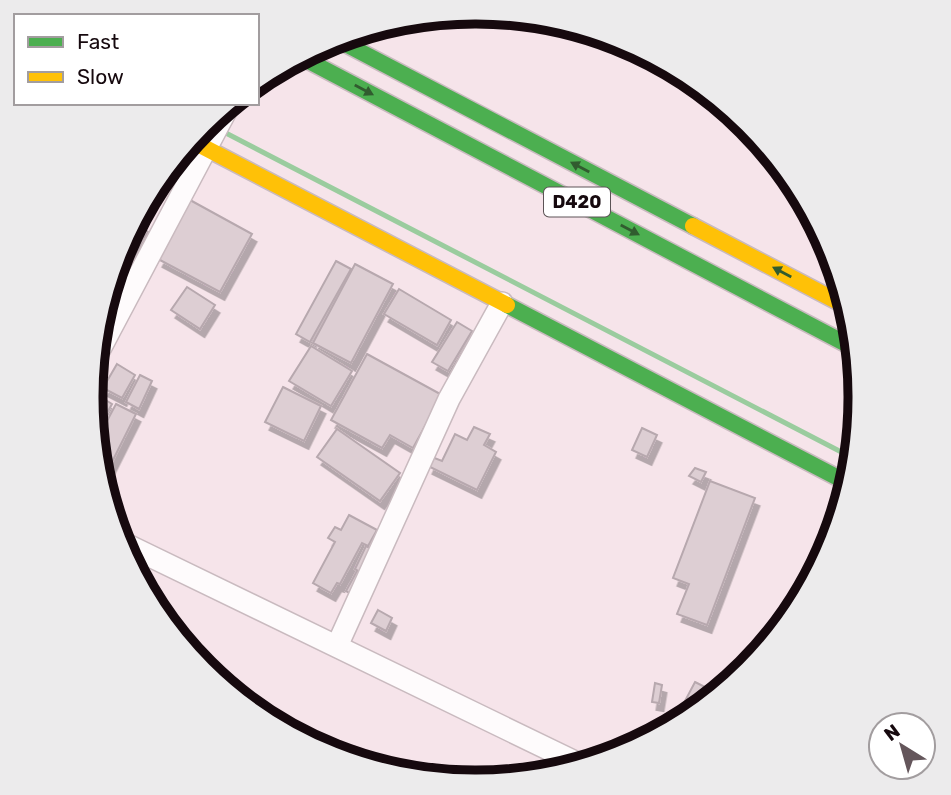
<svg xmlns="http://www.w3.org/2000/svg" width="951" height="795" font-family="Rubik,sans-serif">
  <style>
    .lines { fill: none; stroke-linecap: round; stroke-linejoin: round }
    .stream { stroke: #9acc9e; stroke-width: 5 }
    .building { fill: #ddced3; stroke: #b7a8ae; stroke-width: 2; filter: url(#shadow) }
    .street-casing { stroke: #c9babf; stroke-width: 24 }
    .fast-casing { stroke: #c9babf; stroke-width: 19 }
    .slow-casing { stroke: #c9babf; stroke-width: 19 }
    .street { stroke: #fefbfc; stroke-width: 21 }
    .fast { stroke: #4caf50; stroke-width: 16 }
    .slow { stroke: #ffc107; stroke-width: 16 }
    .oneway { fill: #315c2f }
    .labels { text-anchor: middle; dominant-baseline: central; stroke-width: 6; stroke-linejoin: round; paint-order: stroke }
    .shield { fill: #fff; stroke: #5c5356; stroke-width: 2 }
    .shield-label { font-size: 18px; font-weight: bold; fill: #16090e }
    .rim { fill: none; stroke: #16090e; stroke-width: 9 }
  </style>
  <defs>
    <filter id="shadow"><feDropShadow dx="4.5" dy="8" stdDeviation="0" flood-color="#0004"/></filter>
  </defs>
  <rect width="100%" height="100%" fill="#f6e4ea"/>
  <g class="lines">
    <path class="stream" d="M222,131l627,325"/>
  </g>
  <g class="building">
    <path d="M190,200l62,34 -32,58 -62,-33z"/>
    <path d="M137,224l11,8 -25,34 -6,-4 3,-12z"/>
    <path d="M336,261l15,8 -41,73 -14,-8z"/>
    <path d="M355,264l38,20 -42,79 -38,-20z"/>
    <path d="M187,287l28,18 -15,24 -29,-19z"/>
    <path d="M399,289l52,31 -14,25 -53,-31z"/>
    <path d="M457,322l15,9 -24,40 -16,-9z"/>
    <path d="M311,346l41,25 -21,35 -42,-25z"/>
    <path d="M367,354l75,41 -29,53 -23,-13 -8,13 -51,-28z"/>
    <path d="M117,364l18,11 -13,23 -19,-10z"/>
    <path d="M140,375l12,6 -13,28 -13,-7z"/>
    <path d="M283,387l38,19 -17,35 -39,-19z"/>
    <path d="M96,394l16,10 -13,23 -3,-2 -5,-23z"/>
    <path d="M116,404l20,10 -30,60 -8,-36z"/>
    <path d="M474,427l16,7 -6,11 12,7 -19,38 -49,-24 4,-9 10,4 13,-27 12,6z"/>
    <path d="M642,428l15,7 -10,22 -15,-7z"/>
    <path d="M337,429l63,44 -20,28 -63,-44z"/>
    <path d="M695,468l11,4 -5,10 -12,-6z"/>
    <path d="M710,481l45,17 -48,127 -30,-11 12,-30 -16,-6z"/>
    <path d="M349,515l28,15 -9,16 -6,-3 -22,41 -3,-1 -6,10 -18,-10 22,-41 -7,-4 7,-11 6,3z"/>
    <path d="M366,546l10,5 -12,23 -9,-5z"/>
    <path d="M357,571l9,5 -11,20 -9,-5z"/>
    <path d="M378,610l14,8 -6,13 -15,-8z"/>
    <path d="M695,682l20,10 -39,26z"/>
    <path d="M655,683l7,2 -3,18 -7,-1z"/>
  </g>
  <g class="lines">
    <g class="street-casing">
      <g id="street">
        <path d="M100,349l127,-240"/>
        <path d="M119,541l458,222"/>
        <path d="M337,646l112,-247 53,-96"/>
      </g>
    </g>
    <g class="fast-casing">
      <g id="fast">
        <path d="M338,40l355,186"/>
        <path d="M303,58l547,288"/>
        <path d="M507,305l337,176"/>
      </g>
    </g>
    <g class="slow-casing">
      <g id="slow">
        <path d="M192,141l315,164"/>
        <path d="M693,226l149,78"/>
      </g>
    </g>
    <use href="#street" class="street"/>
    <use href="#fast" class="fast"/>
    <use href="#slow" class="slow"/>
  </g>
  <defs><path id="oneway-solid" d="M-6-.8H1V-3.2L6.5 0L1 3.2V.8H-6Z" transform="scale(1.75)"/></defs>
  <g class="oneway">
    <use href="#oneway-solid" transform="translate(364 90) rotate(28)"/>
    <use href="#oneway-solid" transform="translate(580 167) rotate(-152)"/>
    <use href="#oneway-solid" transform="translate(630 230) rotate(28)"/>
    <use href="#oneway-solid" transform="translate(782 272) rotate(-152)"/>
  </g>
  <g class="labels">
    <rect class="shield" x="544" y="187.5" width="66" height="29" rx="5"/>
    <g class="shield-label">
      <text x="577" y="202">D420</text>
    </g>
  </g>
  <path d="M0 0H951V795H0ZM475 24H476A372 372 0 0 1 848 396V398A372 372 0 0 1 476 770H475A372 372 0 0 1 103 398V396A372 372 0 0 1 475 24Z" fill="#ecebec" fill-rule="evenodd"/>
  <path class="rim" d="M475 24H476A372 372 0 0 1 848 396V398A372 372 0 0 1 476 770H475A372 372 0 0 1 103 398V396A372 372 0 0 1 475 24Z"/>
  <rect x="14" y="14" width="245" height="91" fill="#ffffff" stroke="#a29d9f" stroke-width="2"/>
  <rect x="28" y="37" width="35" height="10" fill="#4caf50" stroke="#a29d9f" stroke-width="2"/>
  <text x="77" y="49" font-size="21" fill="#16090e">Fast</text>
  <rect x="28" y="72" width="35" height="10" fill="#ffc107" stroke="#a29d9f" stroke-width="2"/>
  <text x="77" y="84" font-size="21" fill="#16090e">Slow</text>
  <g transform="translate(902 746) rotate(323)"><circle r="33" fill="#ffffff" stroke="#a29d9f" stroke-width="2"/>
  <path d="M0-5L12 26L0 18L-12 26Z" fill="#64565b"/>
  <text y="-10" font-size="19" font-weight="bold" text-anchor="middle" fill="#16090e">N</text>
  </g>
</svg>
